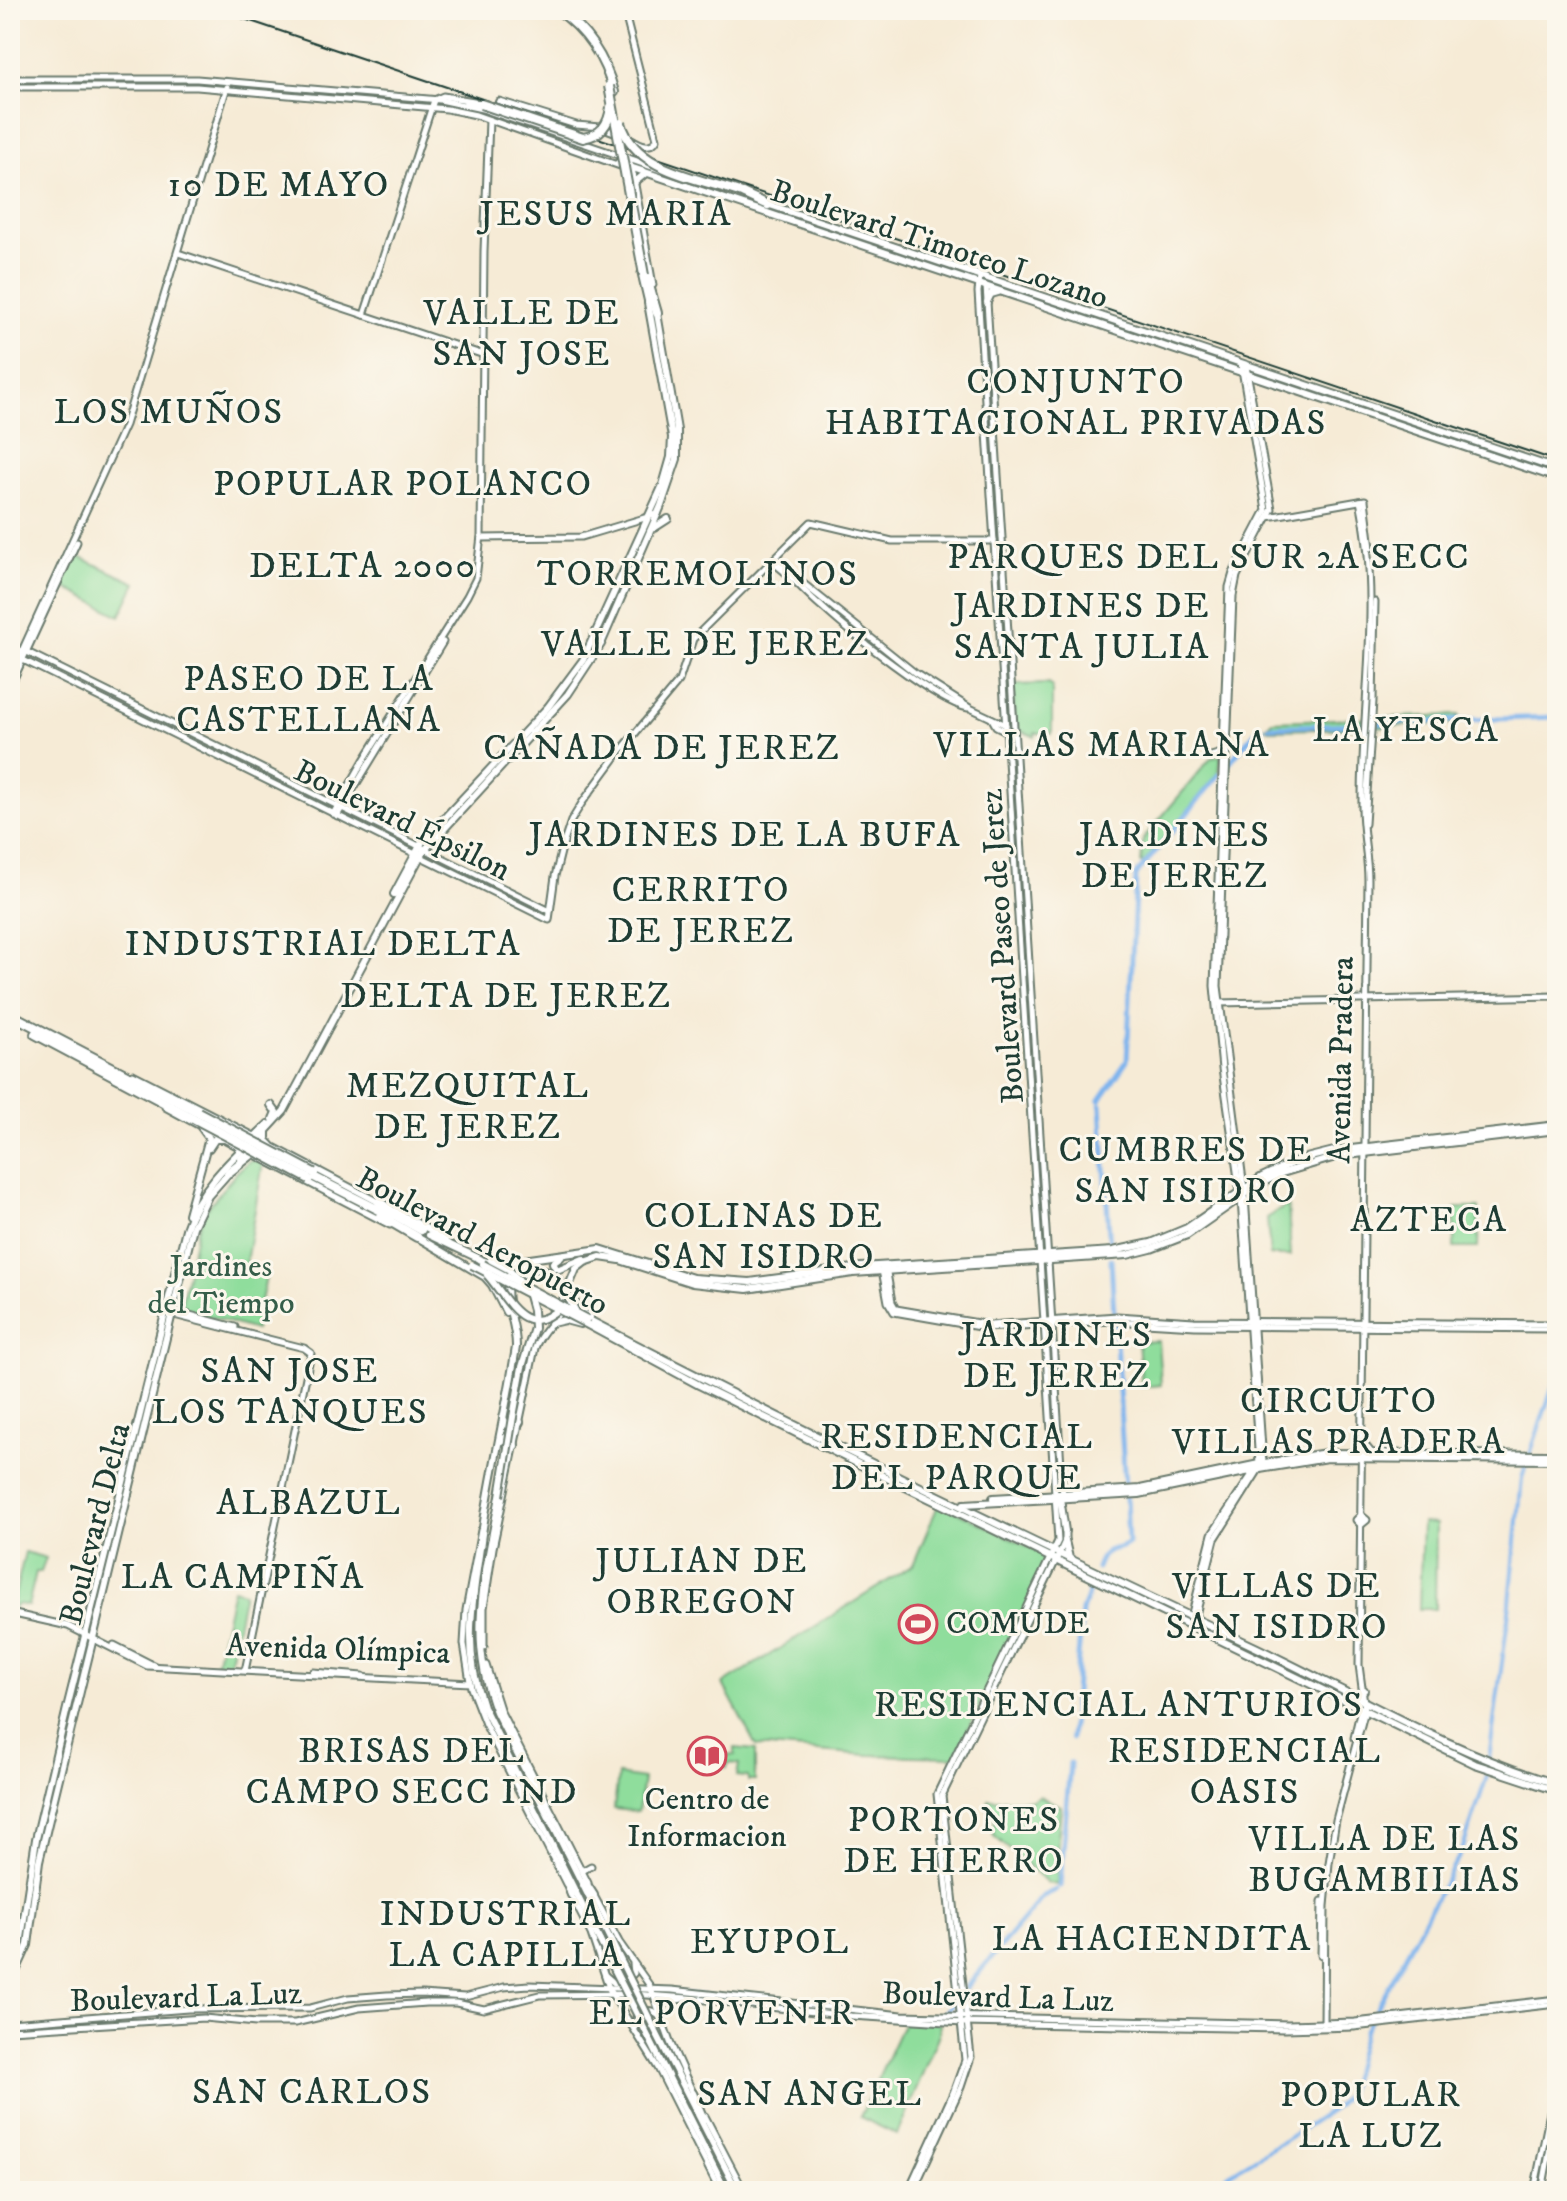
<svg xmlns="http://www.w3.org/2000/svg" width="1567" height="2201" font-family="'IM FELL DW Pica',serif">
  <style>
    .green { fill: #8fdd9c; stroke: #578d68; stroke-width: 2 }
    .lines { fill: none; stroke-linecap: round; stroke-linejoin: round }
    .canal { stroke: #7eb4ed; stroke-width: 4 }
    .river { stroke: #7eb4ed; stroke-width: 5 }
    .secondary-casing { stroke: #6a7a6d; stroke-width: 9 }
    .primary-casing { stroke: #6a7a6d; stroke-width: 10 }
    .highway-casing { stroke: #6a7a6d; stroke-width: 12 }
    .secondary { stroke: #fff; stroke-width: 5 }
    .primary { stroke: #fff; stroke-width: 6 }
    .highway { stroke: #fff; stroke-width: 8 }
    .rail { stroke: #1f3d34; stroke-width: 2 }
    .primary-bridge-casing { stroke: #6a7a6d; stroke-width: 10; stroke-linecap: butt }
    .highway-bridge-casing { stroke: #6a7a6d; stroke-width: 12; stroke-linecap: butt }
    .primary-bridge { stroke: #fff; stroke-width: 6 }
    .highway-bridge { stroke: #fff; stroke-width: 8 }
    .labels { text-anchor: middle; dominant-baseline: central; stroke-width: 6; stroke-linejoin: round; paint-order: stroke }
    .street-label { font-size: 32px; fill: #1f3d34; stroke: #fbf7ec }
    .park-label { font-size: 32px; fill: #355d49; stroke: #fbf7ec }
    .poi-label { font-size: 32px; fill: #1f3d34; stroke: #fbf7ec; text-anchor: start }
    .quarter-label { font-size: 36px; letter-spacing: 2px; fill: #1f3d34; stroke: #fbf7ec }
  </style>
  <rect width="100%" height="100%" fill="#fbf7ec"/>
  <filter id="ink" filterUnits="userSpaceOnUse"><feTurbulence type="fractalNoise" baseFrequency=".0125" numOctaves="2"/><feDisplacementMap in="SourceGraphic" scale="16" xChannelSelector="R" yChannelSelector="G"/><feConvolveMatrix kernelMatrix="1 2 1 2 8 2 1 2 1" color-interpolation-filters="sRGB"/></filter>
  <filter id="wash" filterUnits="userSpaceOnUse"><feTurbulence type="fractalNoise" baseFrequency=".006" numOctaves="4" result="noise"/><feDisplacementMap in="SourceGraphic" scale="32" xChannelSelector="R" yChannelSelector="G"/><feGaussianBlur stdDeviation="1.8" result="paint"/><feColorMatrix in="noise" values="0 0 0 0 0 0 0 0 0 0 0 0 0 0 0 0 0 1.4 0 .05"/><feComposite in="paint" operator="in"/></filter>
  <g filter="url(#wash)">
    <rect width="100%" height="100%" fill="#f6ebd6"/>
    <g class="green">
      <path d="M73,554l63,29 -16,33 -60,-31z"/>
      <path d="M1048,684l4,3v47l-17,-1v4l-20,-9 -2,-43z"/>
      <path d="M1459,715v8l-88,4 1,-9z"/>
      <path d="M1366,718l-1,10 -97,2 -2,-3 6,-6z"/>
      <path d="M1221,756l-2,17 -75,90h-3l2,-24 68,-81z"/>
      <path d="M254,1160l9,3 -17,99 21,10 -12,58 -75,-22 17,-78 8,-19 30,-37 13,-12z"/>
      <path d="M1288,1205l3,51h-21l-3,-38z"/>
      <path d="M1455,1208h24l-1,40h-24z"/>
      <path d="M1158,1341l3,44 -19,2 -4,-45z"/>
      <path d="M939,1503l111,54 -95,200 -87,-2 -112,-9 -33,-62 190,-119z"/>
      <path d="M1422,1523l14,1 -1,85h-16z"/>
      <path d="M25,1552l21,6 -5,14h-5l-8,34 -10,-2 -5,5 -1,-2z"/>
      <path d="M233,1589l11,3 -15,73 -13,-1z"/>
      <path d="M735,1748l20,2v31h-7v-4l-11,-1 2,-12 -11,-1 -1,5 -6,-1 1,-13 13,1z"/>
      <path d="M618,1775l25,4 -5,33 -24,-3z"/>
      <path d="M1039,1796l22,10 -5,54 2,25 -10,-2 -55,-48 2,-21 -7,-5 1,-10 43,1z"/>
      <path d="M904,2022l36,1 -1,11 -42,101 -37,-18z"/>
    </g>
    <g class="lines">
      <g class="canal">
        <path d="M1489,1759l21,-156 12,-125 35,-104"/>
        <path d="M1201,2191l107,-65 29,-20 11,-14 16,-61 98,-180 26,-78"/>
      </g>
      <g class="river">
        <path d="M1376,723l181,-6"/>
        <path d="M1269,727l91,-3"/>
        <path d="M1229,763l26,-31 7,-4"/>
        <path d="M1100,1100l27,-39 9,-186 83,-100"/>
        <path d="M1101,1105l9,144"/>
        <path d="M1111,1259l3,55"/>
        <path d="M1115,1324l10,164"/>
        <path d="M1097,1568c10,-27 16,-13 31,-25l-2,-46"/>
        <path d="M1071,1738l11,-127 10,-29"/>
        <path d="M1060,1886l10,-123"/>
        <path d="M966,1988l77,-92 13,-6"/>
        <path d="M666,1992l201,23"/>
        <path d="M944,2014l12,-15"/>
      </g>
    </g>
  </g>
  <g filter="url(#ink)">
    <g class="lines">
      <g class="secondary-casing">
        <g id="secondary">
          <path d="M624,10l33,129c-6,11 -17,5 -25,0"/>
          <path d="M10,79h187l243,21 42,9 145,49 5,10 21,117"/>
          <path d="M10,87h187l250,22 29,6 144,51"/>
          <path d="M434,100l9,-4 31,5"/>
          <path d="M496,107l3,-6 77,24 25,2 18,7"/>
          <path d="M178,253l306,102"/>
          <path d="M641,273l7,30"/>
          <path d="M986,286l77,1211"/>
          <path d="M364,315l70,-215"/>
          <path d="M1268,517l97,-17 6,48"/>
          <path d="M481,538l100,-1 77,-23"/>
          <path d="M774,560l141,113 55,35 36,17"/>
          <path d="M772,562c18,12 33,31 50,45 26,24 114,95 146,101"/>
          <path d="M23,650l527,261"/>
          <path d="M19,658l530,262 6,-44 7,-28 9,-27 11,-18 36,-49 61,-73 14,-42 118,-117 81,19h102"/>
          <path d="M10,677l115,-252 102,-338"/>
          <path d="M10,687l67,-145"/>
          <path d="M992,719l4,7 18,9"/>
          <path d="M1211,756l7,-2 5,3"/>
          <path d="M333,814l31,-54 103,-164 9,-18 5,-42 3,-285 5,-131"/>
          <path d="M337,816l106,-174"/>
          <path d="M1365,824l8,-123 2,-99"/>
          <path d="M1218,1003l339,-7"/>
          <path d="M133,1074l123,63"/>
          <path d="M165,1107l79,43"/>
          <path d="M268,1144l112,59"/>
          <path d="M253,1154l137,71"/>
          <path d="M396,1211l50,28"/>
          <path d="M886,1267l6,35 4,7 94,16 127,-9 77,5 363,3"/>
          <path d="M882,1270l6,32 6,10 91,16 127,-7 83,5 362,3"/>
          <path d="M171,1310l64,17"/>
          <path d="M170,1314l134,34 7,5 -66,318"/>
          <path d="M1361,1515l6,5 -6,5 -5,-5z"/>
          <path d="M481,1530l-15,80 -2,34 7,44 14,36 81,160"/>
          <path d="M10,1613l58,13 79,40 323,17"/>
          <path d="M1189,1625l23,-91 47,-70 -18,-265 -19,-130 -8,-83 15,-399 4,-14 33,-63 -25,-146"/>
          <path d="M1193,1627l22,-88 48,-76 -18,-267 -27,-210 15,-390 4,-20 35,-67 -26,-143"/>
          <path d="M114,1645l41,21"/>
          <path d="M484,1647v-39l9,-60 42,-200c7,-21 27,-30 32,-52"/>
          <path d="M486,1665l15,47 87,171"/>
          <path d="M313,1672l50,4"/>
          <path d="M1354,1738l7,-30"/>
          <path d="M582,1871l9,-5"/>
          <path d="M592,1892l27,50 31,44 20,56 23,51"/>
          <path d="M570,1893l21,41 19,57 48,77 62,123"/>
          <path d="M1321,1955l1,-54"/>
          <path d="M605,1975l9,8 12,-1 8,-9 -1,-9"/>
          <path d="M659,2010l9,-8 14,-3"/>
          <path d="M10,2023l178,-14 122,-1 38,-10 39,-3 35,-1 43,3 39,-10 25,-2 143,5 230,25 386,9 67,-2 202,-23"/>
          <path d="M1324,2024l1,-118 4,-43 7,-43 29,-110 -6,-45 9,-785c0,-24 -6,-49 -6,-73 -1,-102 20,-204 -2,-306"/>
          <path d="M635,2029l1,-12 7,-7 10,1 7,6"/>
          <path d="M10,2030l194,-12 52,5h39l64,-15 67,-5h30l28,6 56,-14 93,-1 55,4 163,18 112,7 322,6 69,-2 203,-23"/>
          <path d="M1557,2110v-12"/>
          <path d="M705,2116l39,75"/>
          <path d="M908,2191l45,-98 12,-33 -28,-266 121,-253 -80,-1249 2,-16"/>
          <path d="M913,2191l48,-104 10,-30 -29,-261 117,-242 6,-13v-10"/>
          <path d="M1534,2191l23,-113"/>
          <path d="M1542,2191l15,-81"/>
        </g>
      </g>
      <g class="primary-casing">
        <g id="primary">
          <path d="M627,158l35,12"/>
          <path d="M618,163l939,315"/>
          <path d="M635,182l11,-9"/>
          <path d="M767,204l790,265"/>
          <path d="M987,302l4,-8 7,-2"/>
          <path d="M654,528l14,-9"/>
          <path d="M394,894l28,-52 126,-135 35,-47 80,-175 8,-28 1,-20 -24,-134"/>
          <path d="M271,1105l5,7 -3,7"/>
          <path d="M266,1132v8l5,5"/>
          <path d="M209,1148l6,-9h10"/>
          <path d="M241,1158l43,-47 138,-258 146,-159 33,-50 60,-138 16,-47v-29l-20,-117"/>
          <path d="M188,1214l21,-76 -8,-11"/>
          <path d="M429,1235l51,24"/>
          <path d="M417,1237l68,40 7,8 14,27"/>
          <path d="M561,1257l-8,6 4,7 26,-11"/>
          <path d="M478,1259l13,4h11l98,-14 93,29 57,4 111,-15 252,-16 38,-8 36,-15 75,-51 36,-17 36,-9 223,-26"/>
          <path d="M533,1259c-46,21 -16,53 -17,88 -10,65 -26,129 -35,194 -8,59 -19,106 2,165l117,235"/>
          <path d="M516,1280c11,-11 23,-14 36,-7"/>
          <path d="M573,1300l8,11 9,6"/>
          <path d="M560,1307l16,-38 9,-7 15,-5 20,3 72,23 55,6 106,-16 274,-18 24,-6 36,-14 73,-51 22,-11 57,-17 218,-26"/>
          <path d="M587,1319c218,114 440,220 662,325 102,48 200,108 308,140"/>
          <path d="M552,1323l13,-3 15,4"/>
          <path d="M588,1325l111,60 186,92 590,287 82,27"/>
          <path d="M513,1417l9,-50 12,-39"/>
          <path d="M503,1418l7,11 6,-1 4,-6"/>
          <path d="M501,1441l8,-6 5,4 1,7"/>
          <path d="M1362,1442l9,11"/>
          <path d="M500,1496c-14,77 -34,140 -4,216l113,225"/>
          <path d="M993,1498l147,-9 119,-25 67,-11 231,2"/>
          <path d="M1060,1498l5,33"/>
          <path d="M964,1504l175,-10 121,-25 67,-11 230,2"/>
          <path d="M1065,1541l4,17"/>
          <path d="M1354,1699l10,-9"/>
          <path d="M504,1762l8,10"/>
          <path d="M566,1881l5,14"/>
          <path d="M585,1881l9,14"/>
          <path d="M10,1969l10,-24 16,-106 32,-135 118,-475c13,-42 51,-75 82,-105"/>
          <path d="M10,1984l18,-39 11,-84 11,-46 143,-588 15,-31 23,-26"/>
          <path d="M657,2034l80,157"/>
          <path d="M649,2038l77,153"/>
          <path d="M693,2093l11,26"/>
        </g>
      </g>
      <g class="highway-casing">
        <g id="highway">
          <path d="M558,10c29,20 47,48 56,82"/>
          <path d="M467,104h14"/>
          <path d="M742,193l26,12"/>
          <path d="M646,275l11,38"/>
          <path d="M10,1014l188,98"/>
          <path d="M35,1034l158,84"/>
          <path d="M229,1172l29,-23"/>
          <path d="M306,1173l83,42h6"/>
          <path d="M379,1202l18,12"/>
          <path d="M391,1213l30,17"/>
          <path d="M381,1216l36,21"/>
        </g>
      </g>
      <use href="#secondary" class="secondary"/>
      <use href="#primary" class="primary"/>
      <use href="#highway" class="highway"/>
      <path class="rail" d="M218,10l1339,451"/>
      <g class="primary-bridge-casing">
        <g id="primary-bridge">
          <path d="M491,1260l17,9 14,14"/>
          <path d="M483,1264l104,55"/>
          <path d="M472,1265l116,60"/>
          <path d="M552,1273l6,6 18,33"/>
          <path d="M487,1275c19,20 37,68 73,32"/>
          <path d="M528,1292l5,18 1,18"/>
          <path d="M500,1496l13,-79"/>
          <path d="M609,1937l48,97"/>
          <path d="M600,1941l49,97"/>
        </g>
      </g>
      <g class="highway-bridge-casing">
        <g id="highway-bridge">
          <path d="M609,86l35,189"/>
          <path d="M481,104l102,34c18,-3 26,-13 28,-31"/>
          <path d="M621,123c14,49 79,55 121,70"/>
          <path d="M198,1112l116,61"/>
          <path d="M193,1118l116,61"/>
        </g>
      </g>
      <use href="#primary-bridge" class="primary-bridge"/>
      <use href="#highway-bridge" class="highway-bridge"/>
    </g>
  </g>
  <defs>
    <g id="stadium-ring" transform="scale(2)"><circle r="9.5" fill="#fbf7ec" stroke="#d1495b" stroke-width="1.5"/><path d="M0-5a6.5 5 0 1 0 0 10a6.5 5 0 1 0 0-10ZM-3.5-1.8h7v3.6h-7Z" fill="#d1495b"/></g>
    <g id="library-ring" transform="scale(2)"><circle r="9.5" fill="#fbf7ec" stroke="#d1495b" stroke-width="1.5"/><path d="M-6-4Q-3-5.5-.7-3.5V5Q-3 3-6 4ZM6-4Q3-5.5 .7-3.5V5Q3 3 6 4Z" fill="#d1495b"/></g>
  </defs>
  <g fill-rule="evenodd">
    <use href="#stadium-ring" x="918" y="1624"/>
    <use href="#library-ring" x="707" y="1756"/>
  </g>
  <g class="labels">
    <g class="street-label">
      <text transform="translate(939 245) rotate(18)">Boulevard Timoteo Lozano</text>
      <text transform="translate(402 821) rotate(26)">Boulevard Épsilon</text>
      <text transform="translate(1003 946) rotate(-94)">Boulevard Paseo de Jerez</text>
      <text transform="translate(1342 1060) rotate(-89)">Avenida Pradera</text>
      <text transform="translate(482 1242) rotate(28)">Boulevard Aeropuerto</text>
      <text transform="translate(96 1524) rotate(-76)">Boulevard Delta</text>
      <text transform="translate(338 1650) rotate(2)">Avenida Olímpica</text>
      <text transform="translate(186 1998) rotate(-2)">Boulevard La Luz</text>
      <text transform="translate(998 1998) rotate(2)">Boulevard La Luz</text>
    </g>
    <g class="park-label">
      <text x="221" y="1267">Jardines<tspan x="221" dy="37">del Tiempo</tspan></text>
    </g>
    <g class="poi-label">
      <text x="946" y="1624">COMUDE</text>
      <text x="707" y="1800" text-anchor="middle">Centro de<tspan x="707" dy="37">Informacion</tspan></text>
    </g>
    <g class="quarter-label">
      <text x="279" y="185">10 DE MAYO</text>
      <text x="606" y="214">JESUS MARIA</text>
      <text x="522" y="313">VALLE DE<tspan x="522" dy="41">SAN JOSE</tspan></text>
      <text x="1076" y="382">CONJUNTO<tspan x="1076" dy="41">HABITACIONAL PRIVADAS</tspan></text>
      <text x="169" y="412">LOS MUÑOS</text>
      <text x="403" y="484">POPULAR POLANCO</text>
      <text x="1209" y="557">PARQUES DEL SUR 2A SECC</text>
      <text x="363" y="566">DELTA 2000</text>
      <text x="698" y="574">TORREMOLINOS</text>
      <text x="1082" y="606">JARDINES DE<tspan x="1082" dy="41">SANTA JULIA</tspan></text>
      <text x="706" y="644">VALLE DE JEREZ</text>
      <text x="309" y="679">PASEO DE LA<tspan x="309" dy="41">CASTELLANA</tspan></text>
      <text x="1406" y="730">LA YESCA</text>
      <text x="1102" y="745">VILLAS MARIANA</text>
      <text x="662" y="748">CAÑADA DE JEREZ</text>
      <text x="745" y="835">JARDINES DE LA BUFA</text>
      <text x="1175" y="835">JARDINES<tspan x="1175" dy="41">DE JEREZ</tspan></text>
      <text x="701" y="890">CERRITO<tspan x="701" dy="41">DE JEREZ</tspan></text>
      <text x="323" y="944">INDUSTRIAL DELTA</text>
      <text x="506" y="996">DELTA DE JEREZ</text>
      <text x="468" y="1086">MEZQUITAL<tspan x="468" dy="41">DE JEREZ</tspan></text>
      <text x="1186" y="1150">CUMBRES DE<tspan x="1186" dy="41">SAN ISIDRO</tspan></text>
      <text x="764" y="1216">COLINAS DE<tspan x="764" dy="41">SAN ISIDRO</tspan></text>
      <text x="1429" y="1220">AZTECA</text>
      <text x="1057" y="1335">JARDINES<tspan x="1057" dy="41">DE JEREZ</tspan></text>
      <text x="290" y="1371">SAN JOSE<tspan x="290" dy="41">LOS TANQUES</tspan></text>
      <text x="1339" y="1401">CIRCUITO<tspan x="1339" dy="41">VILLAS PRADERA</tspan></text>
      <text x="957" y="1437">RESIDENCIAL<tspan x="957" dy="41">DEL PARQUE</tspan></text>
      <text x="309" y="1503">ALBAZUL</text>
      <text x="702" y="1561">JULIAN DE<tspan x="702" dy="41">OBREGON</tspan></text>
      <text x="243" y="1577">LA CAMPIÑA</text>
      <text x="1277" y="1586">VILLAS DE<tspan x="1277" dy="41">SAN ISIDRO</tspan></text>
      <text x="1119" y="1705">RESIDENCIAL ANTURIOS</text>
      <text x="412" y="1751">BRISAS DEL<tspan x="412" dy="41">CAMPO SECC IND</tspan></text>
      <text x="1245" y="1751">RESIDENCIAL<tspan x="1245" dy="41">OASIS</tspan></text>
      <text x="954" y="1820">PORTONES<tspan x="954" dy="41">DE HIERRO</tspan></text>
      <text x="1385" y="1839">VILLA DE LAS<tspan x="1385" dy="41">BUGAMBILIAS</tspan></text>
      <text x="506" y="1914">INDUSTRIAL<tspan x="506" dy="41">LA CAPILLA</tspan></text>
      <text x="1152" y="1939">LA HACIENDITA</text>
      <text x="770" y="1942">EYUPOL</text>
      <text x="722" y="2013">EL PORVENIR</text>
      <text x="312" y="2092">SAN CARLOS</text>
      <text x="810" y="2094">SAN ANGEL</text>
      <text x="1371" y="2095">POPULAR<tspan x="1371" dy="41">LA LUZ</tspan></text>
    </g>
  </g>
  <rect width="1567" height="2201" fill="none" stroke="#fbf7ec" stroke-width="40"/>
</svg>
